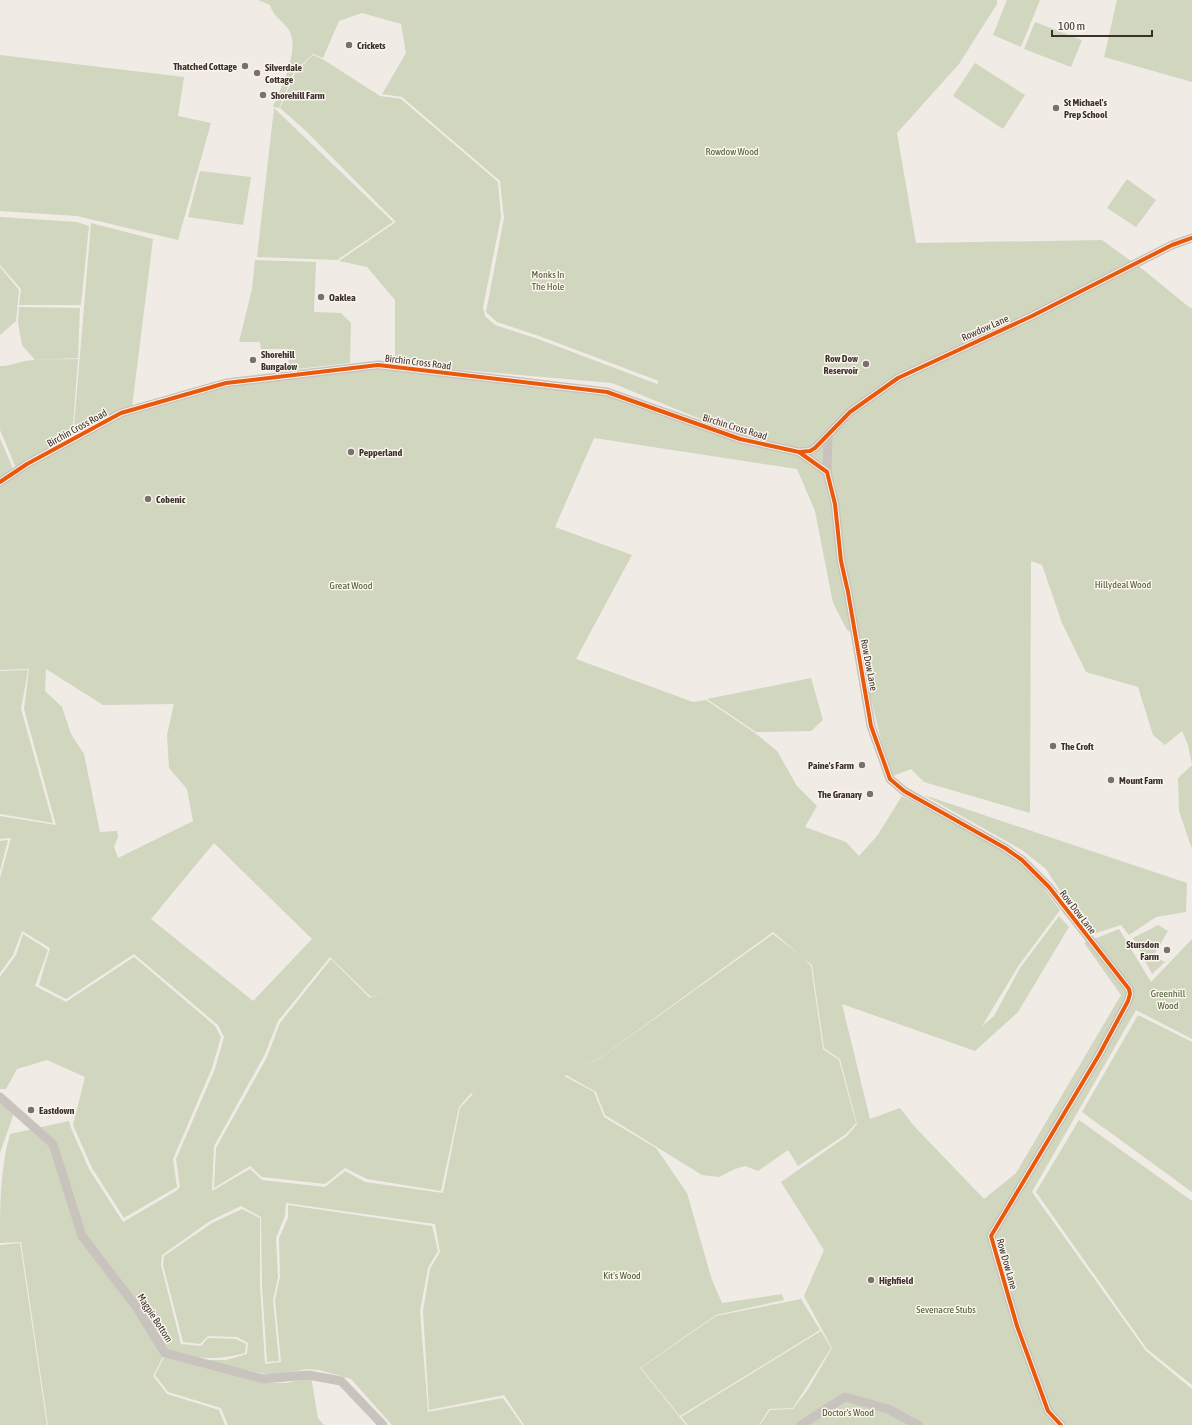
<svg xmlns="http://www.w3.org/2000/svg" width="1192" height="1425" font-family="'Asap Condensed',sans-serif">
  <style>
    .green { fill: #d1d6bf; fill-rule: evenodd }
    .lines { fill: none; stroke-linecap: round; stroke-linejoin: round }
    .minor { stroke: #c9c3be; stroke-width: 9 }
    .cycleway-casing { stroke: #fbf5ee; stroke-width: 6 }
    .cycleway { stroke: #e8590c; stroke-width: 4 }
    .poi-dot { fill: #7a716c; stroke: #fbf5ee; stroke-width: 1.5 }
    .labels { text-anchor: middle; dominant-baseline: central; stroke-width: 3; stroke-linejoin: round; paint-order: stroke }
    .poi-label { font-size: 10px; font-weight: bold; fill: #3b302b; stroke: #fbf5ee; text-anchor: start }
    .park-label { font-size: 10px; fill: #4a5a2e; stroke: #fbf5ee }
    .street-label { font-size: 10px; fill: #3b302b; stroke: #fbf5ee }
  </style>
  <rect width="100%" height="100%" fill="#f0ebe5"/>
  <g class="green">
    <path d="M258,0h739v4l-38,60 -62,69 19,110 186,-3 43,31 45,37h2v541l-13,-38 -1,-33 14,-13 -4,-20 -6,-14 -17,14 -12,-10 -15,-48 -52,-15 -24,-49 -20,-58 -11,-4 -1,252 -106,-31 -13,-13 -18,7 -10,-28 -28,-113 -8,-5 -14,-27 -18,-92 -18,-42 -203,-31 -39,89 77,28 -56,104 117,43 13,-2 49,33 22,18 20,35 20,20 -12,21 41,15 13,14 18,-20 25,-40 120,64 38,50 -41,55 -37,61 12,-10 26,-48 39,-52 10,11 -51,85 -43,39 -133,-47 28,115 30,-11 14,18 70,73 32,-26 105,-178 -37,-52 35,-14 32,53 41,-43v100l-56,-29 -104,182 114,159 46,38v36h-432l10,-15 23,-1 16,-21 23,-40 -28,-52 20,-46 -43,-68 66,-46 10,-12 -17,-65 -16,-11 -12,-83 -39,-33 -172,125 -23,12 22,-11 173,-124 31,24 7,8 12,83 16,11 17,63 -10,11 -48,32 -10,-16 -30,21 -13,-5 -10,3 -16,8 -17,-2 -97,-60 -9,-23 -30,-17 -2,1 30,16 10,25 52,31 31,45 25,87 10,23 60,-9 2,6 -68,15 -76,53 46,57h-162l-20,-30 -75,15 -6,-99 7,-42 10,-17 -5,-28 -149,-21 -1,13 -9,22 2,39 -5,23 6,61 -12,1 -5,-76 -1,-69 -20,-11 -31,15 -48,34 -1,10 20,79 20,2 7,-8 28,1 10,5 -1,9c-31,8 -48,6 -79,-2l-13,25 14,18 52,16 6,15h-177l-27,-183 -21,1c0,-36 0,-74 10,-109l59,-13 2,7 18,41 34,53 53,-31 4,-4 -4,-28 39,-90 9,-32 -6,-12 -84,-71 -68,45 -27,-14 11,-37 -28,-17 -9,24 -13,18v-95l11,-40 -11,1v-23l56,9 -32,-116 5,-40 -29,1v-185l29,-19 93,-51 105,-28 148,-18 233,20 129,45 -125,-51 -217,-19v-64l-28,-33 -28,-6 57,-39 -90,-91 -26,-23 15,-35 18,-18 11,5 56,36 21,3 97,83 3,35 -18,90 2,9 10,9 43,14 119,45 2,-3 -120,-45 -42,-14 -11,-10 18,-94 -4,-37 -98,-84 -20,-3 24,-41 -5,-29 -39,-11 -23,8 -16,37 -10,-4 -19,18 -15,36 -6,-1c8,-19 26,-55 17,-75 -5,-10 -17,-15 -20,-27zM46,669l57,36 71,-1 -7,31 2,33 18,21 6,32 -75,37 -4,-11 4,-10 -1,-6 -17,1 -16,-78 -13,-20 -9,-27 -17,-16zM214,843l98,96 -59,62 -102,-82zM330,957l41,40 18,-8 -19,9 -39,-39 -51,64 -13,34 -51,91 -2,40 36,-22 12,11 63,7 20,-16 22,11 74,12 18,-84 12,-14 2,1 -13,14 -17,85 -78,-11 -20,-11 -20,16 -63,-7 -12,-11 -38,22 2,-45 51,-92 13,-33z"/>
    <path d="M1007,0h33l-19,47 -28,-12z"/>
    <path d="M1117,0h75v82l-88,-25z"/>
    <path d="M1035,22l47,18 -11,27 -47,-18z"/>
    <path d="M0,55l184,22 -6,39 33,7 -33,117 -101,-24 -77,-5z"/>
    <path d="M975,63l50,32 -22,34 -50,-33z"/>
    <path d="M274,108l119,114 -56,38 -80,-3z"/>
    <path d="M200,171l51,6 -8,48 -55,-8z"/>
    <path d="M1127,179l29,21 -20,27 -29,-19z"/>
    <path d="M0,217l77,5 12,4 -8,79h-62l2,-16 -21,-24z"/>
    <path d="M91,223l62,16 -21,168 -59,31z"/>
    <path d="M255,260l61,2 -2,50 27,1 10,10 -1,40 -61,7 -1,-21h-27l-1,-7h-21l13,-53z"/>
    <path d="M0,267l19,23 -3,31 -16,14z"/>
    <path d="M19,307l61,1 -2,50 -43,2 -13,-15 -4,-22z"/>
    <path d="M78,359l-6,79 -56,30 -16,-38v-64c9,0 13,-2 21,-4 18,-4 39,-2 57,-3z"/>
    <path d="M0,438l13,31 -13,9z"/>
    <path d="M28,670l-7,39 32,114 -53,-9v-143z"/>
    <path d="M811,678l12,42 -12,11 -55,1 -49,-33z"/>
    <path d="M924,795l263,88 -1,29 -30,5 -27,18 -8,-10 -28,9 -25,-31 -22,-34 -24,-19z"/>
    <path d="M8,840l-8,31v-30z"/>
    <path d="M1158,925l10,6 -15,25 12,6 -13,12 -19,-36z"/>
    <path d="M23,934l25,16 -13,36 31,16 68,-45 81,69 6,11 -9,31 -39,91 4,28 -53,31 -32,-50 -19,-43 12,-48 -38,-17 -30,9 -11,20h-6v-112l16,-22z"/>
    <path d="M1138,1015l54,27v150l-110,-80z"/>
    <path d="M0,1101l14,12 -14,40z"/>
    <path d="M1079,1120l113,81v184l-45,-36 -111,-157z"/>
    <path d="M288,1205l144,21 6,25 -10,17 -8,43 8,101 75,-14 19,27h-130l-41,-46 -32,-9 -13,-1 -31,7 -73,-16h24l21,-6 1,-11 -11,-6 -29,-1 -8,8 -17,-2 -20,-77 1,-9 48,-33 30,-14 18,9v67l5,79 16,-2 -6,-62 5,-23 -1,-39 9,-20z"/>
    <path d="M20,1243l27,182h-47v-180z"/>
    <path d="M801,1299l19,31 -140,86 -39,-48 75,-52z"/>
    <path d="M821,1331l10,17 -38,60 -24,1 -10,16h-71l-7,-8z"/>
    <path d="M165,1355l99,28h23l24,-6 7,41 6,7h-96l-7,-17 -53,-16 -13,-17z"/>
  </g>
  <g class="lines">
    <g class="minor">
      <path d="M799,452l28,20 8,32 6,57 7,31 23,134 19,53 14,12 101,57 17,12 27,27 80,102 1,5 -2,7 -29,54 -108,181 26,90 31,85 13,14"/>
      <path d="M827,472l1,-37"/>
      <path d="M0,482l27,-18 94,-51 105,-30 152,-18 229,27 133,47 59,13 11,-1 5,-3 35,-36 48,-34 134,-62 140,-71 20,-7"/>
      <path d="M0,1097l53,47 29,92 53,69 30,48 99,26 44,-4 33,6 42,44"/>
      <path d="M801,1425l44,-28 43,12 30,16"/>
    </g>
    <g class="cycleway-casing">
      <g id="cycleway">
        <path d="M799,452l28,20 8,32 6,57 7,31 23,134 19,53 14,12 101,57 17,12 27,27 80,102 1,5 -2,7 -29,54 -108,181 26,90 31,85 13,14"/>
        <path d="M0,482l27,-18 94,-51 105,-30 152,-18 229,27 133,47 59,13 11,-1 5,-3 35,-36 48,-34 134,-62 140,-71 20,-7"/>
      </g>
    </g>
    <use href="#cycleway" class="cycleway"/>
  </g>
  <g class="poi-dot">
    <circle cx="349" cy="45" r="4"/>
    <circle cx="245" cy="66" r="4"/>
    <circle cx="257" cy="73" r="4"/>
    <circle cx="263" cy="95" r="4"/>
    <circle cx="1056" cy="108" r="4"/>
    <circle cx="321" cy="297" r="4"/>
    <circle cx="253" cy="360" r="4"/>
    <circle cx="866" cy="364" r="4"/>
    <circle cx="351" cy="452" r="4"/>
    <circle cx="148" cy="499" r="4"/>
    <circle cx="1053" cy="746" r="4"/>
    <circle cx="862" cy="765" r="4"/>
    <circle cx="1111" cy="780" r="4"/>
    <circle cx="870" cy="794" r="4"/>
    <circle cx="1167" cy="950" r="4"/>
    <circle cx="31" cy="1110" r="4"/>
    <circle cx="871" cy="1280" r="4"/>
  </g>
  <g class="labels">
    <g class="poi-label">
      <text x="357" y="45">Crickets</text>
      <text x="237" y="66" text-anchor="end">Thatched Cottage</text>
      <text x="265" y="67">Silverdale<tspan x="265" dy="12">Cottage</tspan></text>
      <text x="271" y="95">Shorehill Farm</text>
      <text x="1064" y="102">St Michael's<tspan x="1064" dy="12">Prep School</tspan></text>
      <text x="329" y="297">Oaklea</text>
      <text x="261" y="354">Shorehill<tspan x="261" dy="12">Bungalow</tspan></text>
      <text x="858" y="358" text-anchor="end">Row Dow<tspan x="858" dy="12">Reservoir</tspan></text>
      <text x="359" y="452">Pepperland</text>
      <text x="156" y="499">Cobenic</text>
      <text x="1061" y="746">The Croft</text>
      <text x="854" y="765" text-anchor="end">Paine's Farm</text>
      <text x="1119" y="780">Mount Farm</text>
      <text x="862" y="794" text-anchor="end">The Granary</text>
      <text x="1159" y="944" text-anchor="end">Stursdon<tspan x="1159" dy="12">Farm</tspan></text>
      <text x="39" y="1110">Eastdown</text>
      <text x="879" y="1280">Highfield</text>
    </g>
    <g class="park-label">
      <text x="732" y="151">Rowdow Wood</text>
      <text x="548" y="274">Monks In<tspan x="548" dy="12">The Hole</tspan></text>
      <text x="1123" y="584">Hillydeal Wood</text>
      <text x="351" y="585">Great Wood</text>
      <text x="1168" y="993">Greenhill<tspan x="1168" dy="12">Wood</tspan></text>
      <text x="622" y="1275">Kit's Wood</text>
      <text x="946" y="1309">Sevenacre Stubs</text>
      <text x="848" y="1412">Doctor's Wood</text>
    </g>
    <g class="street-label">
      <text transform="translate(985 328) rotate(-24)">Rowdow Lane</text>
      <text transform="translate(418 362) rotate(7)">Birchin Cross Road</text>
      <text transform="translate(735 427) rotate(17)">Birchin Cross Road</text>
      <text transform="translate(77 428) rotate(-29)">Birchin Cross Road</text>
      <text transform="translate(869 665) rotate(79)">Row Dow Lane</text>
      <text transform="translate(1078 912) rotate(52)">Row Dow Lane</text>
      <text transform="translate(1007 1264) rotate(74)">Row Dow Lane</text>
      <text transform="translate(155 1318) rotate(57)">Magpie Bottom</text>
    </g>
  </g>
  <path d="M1052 30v6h100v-6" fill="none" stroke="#3b302b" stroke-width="2"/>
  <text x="1058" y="30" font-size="12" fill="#3b302b" stroke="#fbf5ee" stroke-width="3" paint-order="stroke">100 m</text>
</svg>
